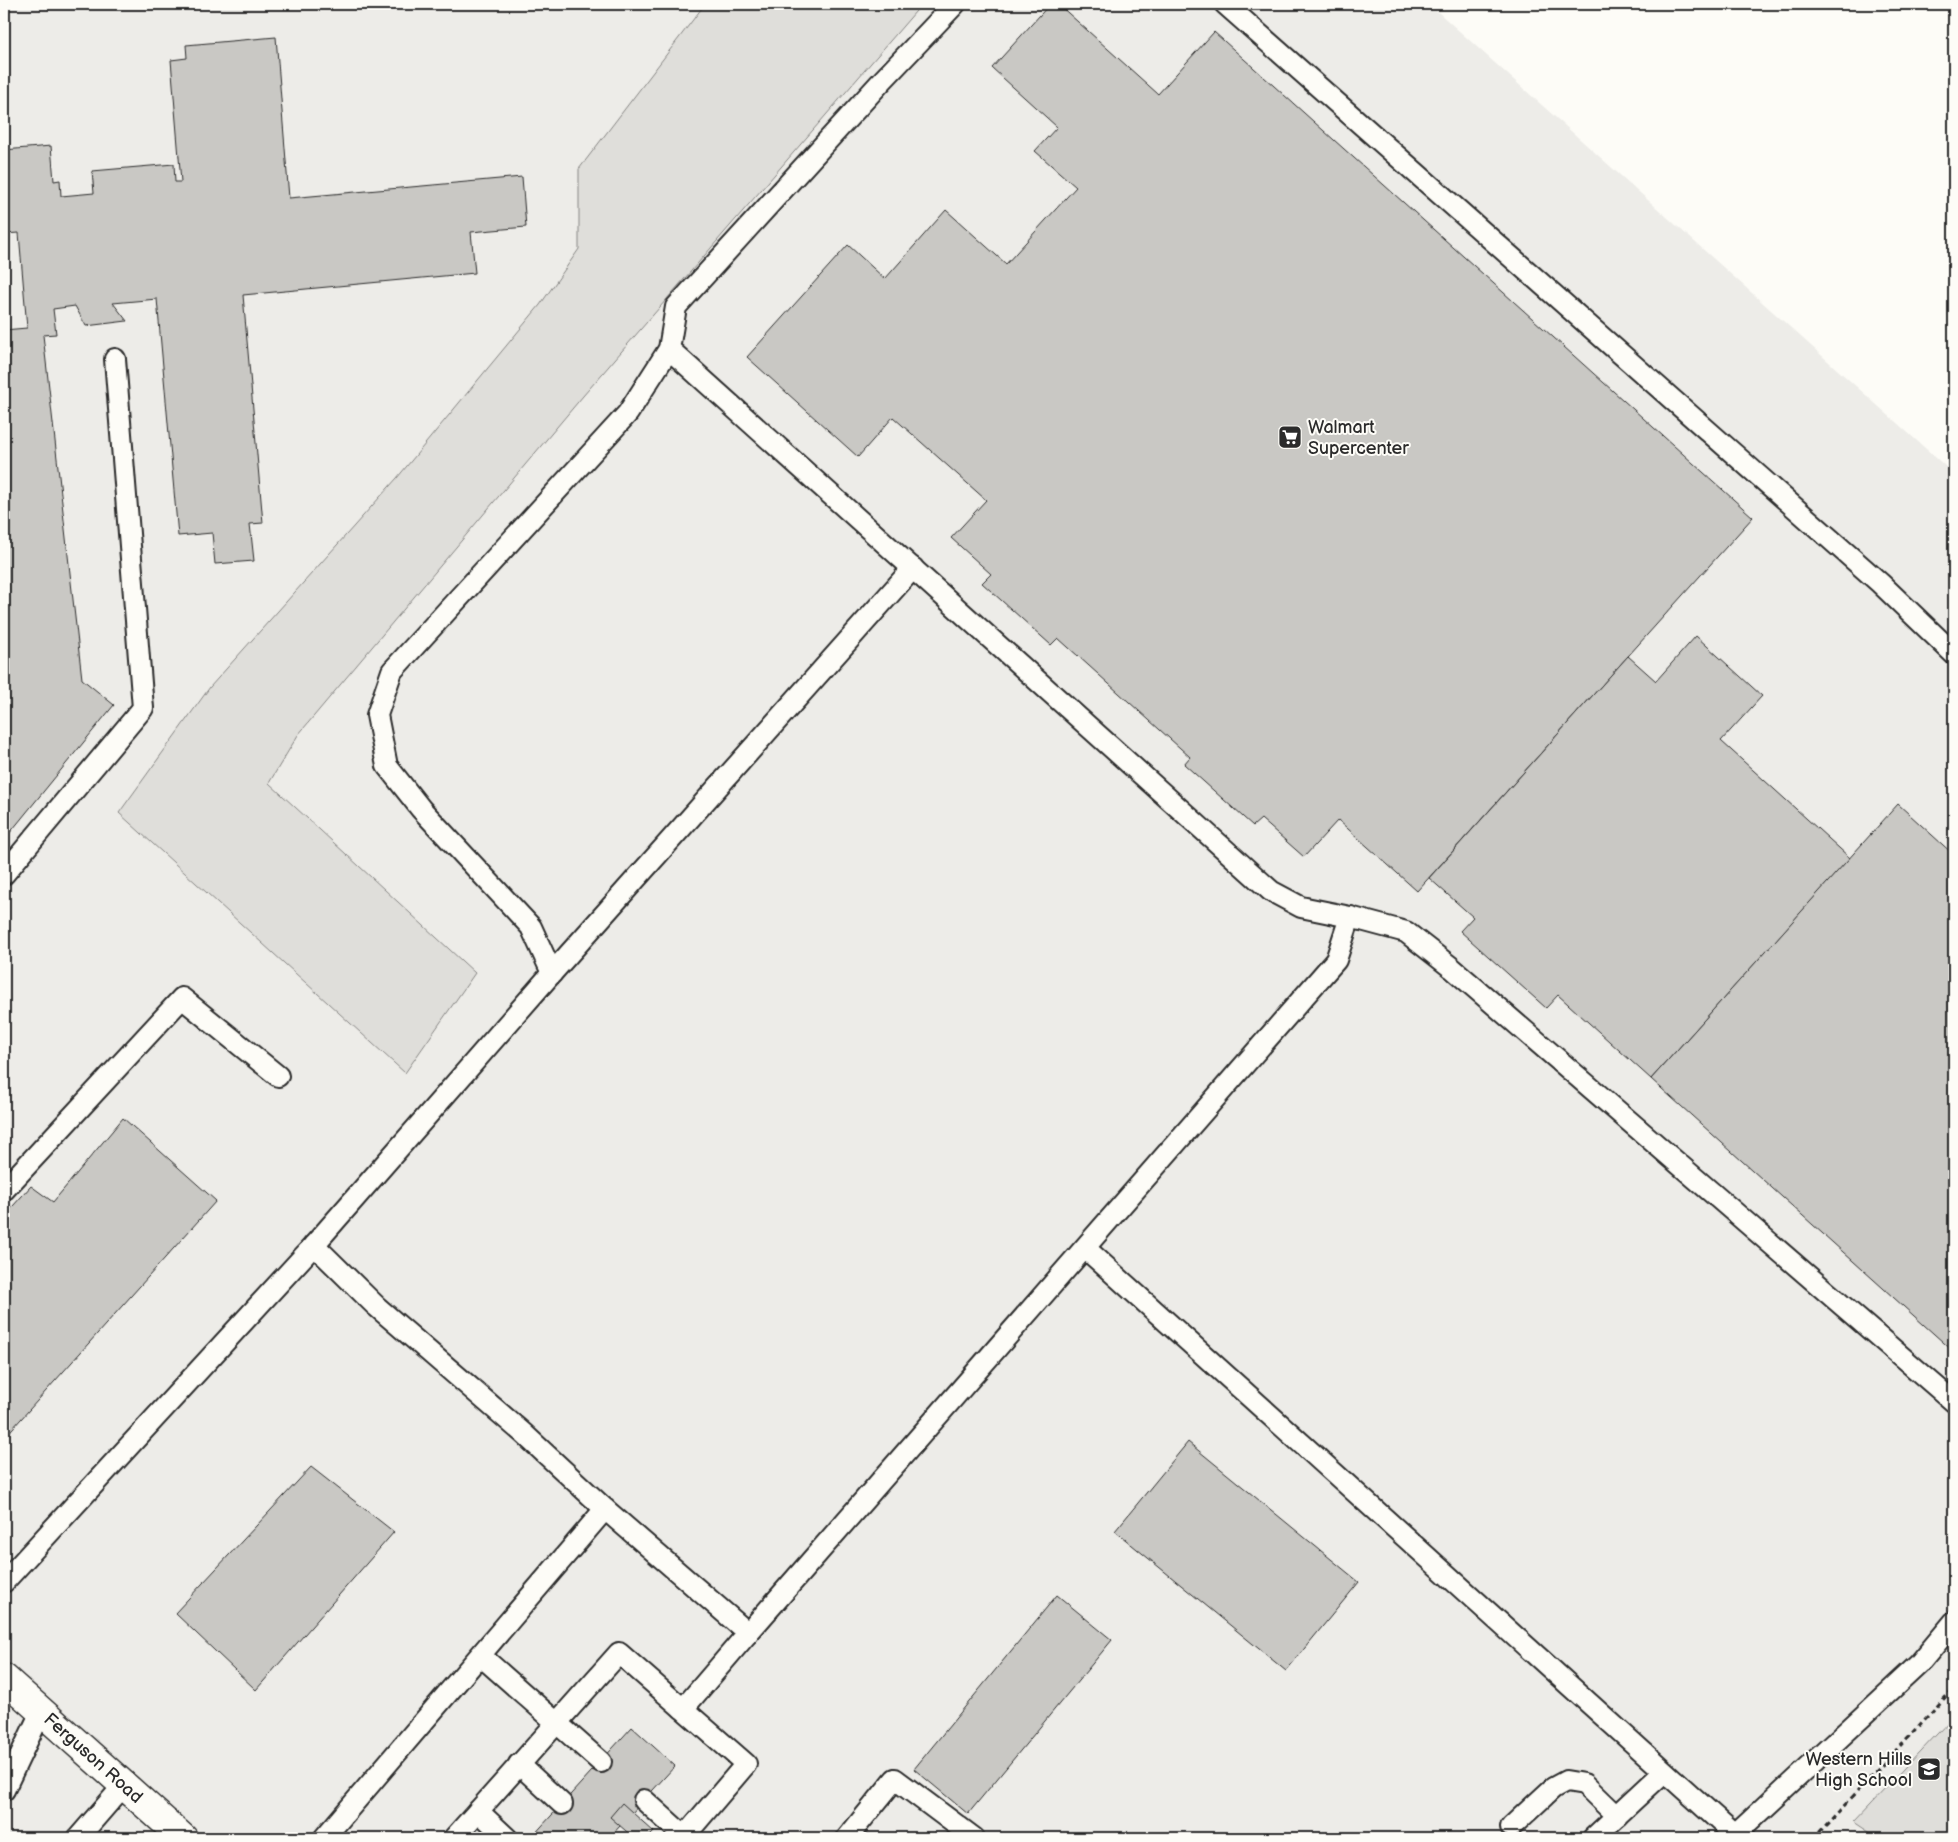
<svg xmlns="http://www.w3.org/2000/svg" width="1958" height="1842" font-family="'Balsamiq Sans',sans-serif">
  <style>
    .built { fill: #edece8 }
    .green { fill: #dfdeda; stroke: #858482 }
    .building { fill: #c9c8c4; stroke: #2b2b2b }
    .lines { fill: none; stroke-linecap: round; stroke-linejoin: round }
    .service-casing { stroke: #2b2b2b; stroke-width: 24 }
    .tertiary-casing { stroke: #2b2b2b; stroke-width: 31 }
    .path { stroke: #2b2b2b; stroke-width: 3; stroke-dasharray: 5 4; stroke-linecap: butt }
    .service { stroke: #fdfcf7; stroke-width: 20 }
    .tertiary { stroke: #fdfcf7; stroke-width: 28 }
    .labels { text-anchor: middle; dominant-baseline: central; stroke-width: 4; stroke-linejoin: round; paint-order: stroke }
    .poi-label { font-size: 18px; fill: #2b2b2b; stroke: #fdfcf7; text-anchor: start }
    .street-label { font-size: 18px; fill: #2b2b2b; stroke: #fdfcf7 }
  </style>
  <rect width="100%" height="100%" fill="#fdfcf7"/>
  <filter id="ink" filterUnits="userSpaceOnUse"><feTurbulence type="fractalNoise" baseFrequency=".02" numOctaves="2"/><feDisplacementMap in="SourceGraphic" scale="10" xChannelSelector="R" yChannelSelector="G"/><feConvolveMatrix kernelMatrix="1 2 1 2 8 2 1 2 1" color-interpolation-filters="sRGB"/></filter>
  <g filter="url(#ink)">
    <path class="built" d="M4,4h1425l525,470v1364h-1950z"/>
    <g class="green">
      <path d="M705,4h217l-339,392 -285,339 -29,48 206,190 -70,100 -286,-260 91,-126 187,-209 143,-173 39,-56v-80z"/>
      <path d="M1954,1716v122h-76l-24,-16z"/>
    </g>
    <g class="building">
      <path d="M1050,4h8l100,90 56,-62 539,485 -336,374 -79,-71 -34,37 -43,-38 -8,7 -69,-62 6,-7 -132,-119 -7,7 -69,-62 9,-9 -40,-36 35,-38 -93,-83 -35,40 -111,-100 101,-112 37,34 61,-69 60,54 70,-77 -41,-36 22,-24 -65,-59z"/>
      <path d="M276,37l13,161 233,-21 4,50 -55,5 4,41 -232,22 20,228 -13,1 4,37 -39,3 -3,-31 -34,3 -21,-237 -44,4 14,18 -41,5 -11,-20 -22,3 3,25 -13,1 39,344 32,26 -110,135v-510l23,-2 -8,-95 -15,1v-84l47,-4 3,35 6,-1 1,16 33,-3 -2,-22 82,-7 1,18h6l-10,-122 16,-2 -1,-13z"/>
      <path d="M1696,636l66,60 -41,45 129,117 -199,221 -93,-84 -12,13 -86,-77 13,-14 -44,-39 199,-222 28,25z"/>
      <path d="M1898,804l56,51v497l-303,-273z"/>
      <path d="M123,1118l93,83 -212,237v-222l27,-30 22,16z"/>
      <path d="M1188,1442l171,140 -73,89 -171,-140z"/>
      <path d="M311,1467l83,65 -138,158 -81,-77z"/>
      <path d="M1057,1595l55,45 -144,174 -54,-45z"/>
      <path d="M632,1727l43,39 -66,72h-78z"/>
      <path d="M622,1803l32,29 -6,6h-14l-24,-21z"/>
    </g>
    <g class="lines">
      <g class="service-casing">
        <g id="service">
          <path d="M1225,4l655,579 74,71"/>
          <path d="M669,349l602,542 30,16 49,10 56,15 46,36 502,434"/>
          <path d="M4,874l139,-166 -28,-349"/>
          <path d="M552,973l-21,-46 -110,-118 -34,-43 -10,-51 15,-44 236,-258 41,-64 7,-42 204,-224 75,-79"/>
          <path d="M4,1190l178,-192 96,78"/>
          <path d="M314,1245l62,61 147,127 82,76 143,124 588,-673 14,-43"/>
          <path d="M1085,1248l650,587"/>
          <path d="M4,1582l310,-337 238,-272 361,-405"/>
          <path d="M481,1656l120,106"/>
          <path d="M683,1709l65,-76"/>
          <path d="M519,1764l43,40"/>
          <path d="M4,1790l37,-78"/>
          <path d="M644,1800l41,37"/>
          <path d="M478,1811l29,27"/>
          <path d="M1511,1827l42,-39 13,-7 18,3 33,32"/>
          <path d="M78,1838l46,-53"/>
          <path d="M324,1838l281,-329"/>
          <path d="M454,1838l165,-185 127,111 -63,74"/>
          <path d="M847,1838l48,-59 79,59"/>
          <path d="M1593,1838l71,-66"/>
          <path d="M1732,1838l187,-174 35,-42"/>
        </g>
      </g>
      <g class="tertiary-casing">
        <g id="tertiary">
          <path id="s1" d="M4,1678l179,160"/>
        </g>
      </g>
      <path class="path" d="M1814,1838l140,-150"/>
      <use href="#service" class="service"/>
      <use href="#tertiary" class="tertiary"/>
    </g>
  </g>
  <defs>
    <g id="supermarket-square" transform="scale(1.25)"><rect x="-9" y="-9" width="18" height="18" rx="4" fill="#2b2b2b" stroke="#fdfcf7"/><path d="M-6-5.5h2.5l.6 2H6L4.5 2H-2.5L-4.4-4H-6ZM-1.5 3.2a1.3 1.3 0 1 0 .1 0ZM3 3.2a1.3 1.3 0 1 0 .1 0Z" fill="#fff"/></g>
    <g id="school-square" transform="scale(1.25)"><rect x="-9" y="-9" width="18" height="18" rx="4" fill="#2b2b2b" stroke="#fdfcf7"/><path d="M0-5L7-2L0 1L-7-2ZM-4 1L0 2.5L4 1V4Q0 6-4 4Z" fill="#fff"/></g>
  </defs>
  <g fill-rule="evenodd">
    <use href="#supermarket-square" x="1290" y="437"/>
    <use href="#school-square" x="1929" y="1769"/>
  </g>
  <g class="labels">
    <g class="poi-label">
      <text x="1308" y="427">Walmart<tspan x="1308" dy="21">Supercenter</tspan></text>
      <text x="1912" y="1759" text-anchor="end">Western Hills<tspan x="1912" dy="21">High School</tspan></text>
    </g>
    <g class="street-label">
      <text stroke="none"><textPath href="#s1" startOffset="120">Ferguson Road</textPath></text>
    </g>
  </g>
  <rect width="1958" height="1842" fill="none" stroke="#fdfcf7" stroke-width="20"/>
  <rect x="10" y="10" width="1938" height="1822" fill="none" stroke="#2b2b2b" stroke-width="2" filter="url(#ink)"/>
</svg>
